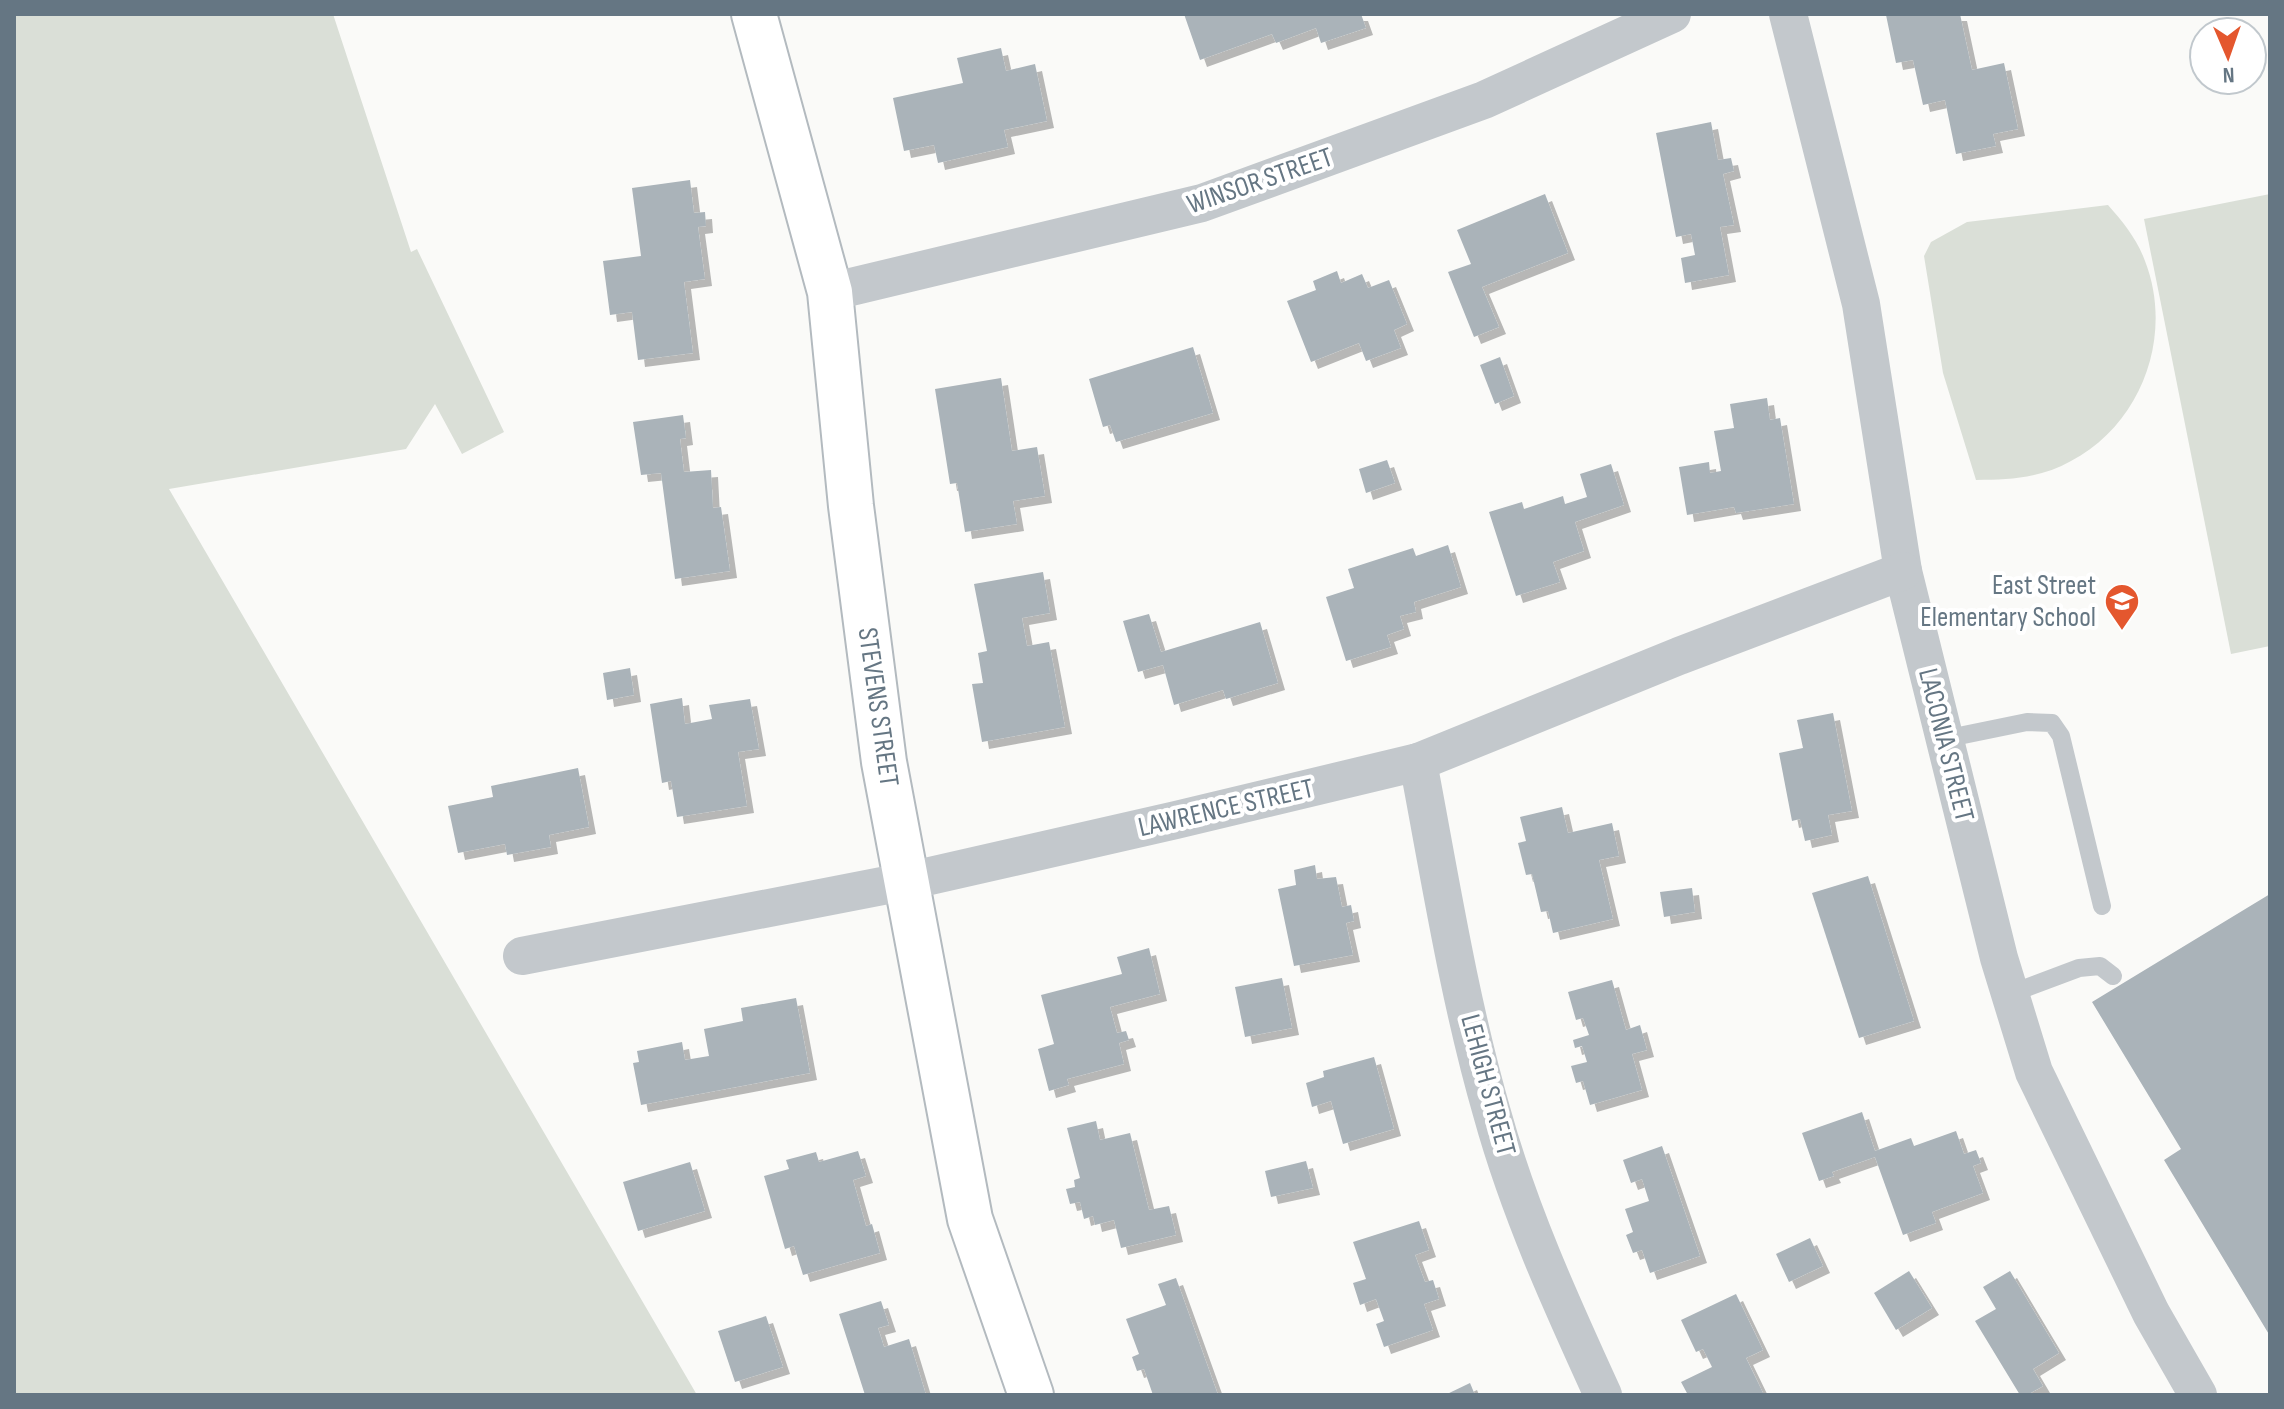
<svg xmlns="http://www.w3.org/2000/svg" width="2284" height="1409" font-family="'Sofia Sans Condensed',sans-serif">
  <style>
    .green { fill: #dadfd7 }
    .building { fill: #aab3b9; filter: url(#shadow) }
    .lines { fill: none; stroke-linecap: round; stroke-linejoin: round }
    .secondary-casing { stroke: #b3babf; stroke-width: 48 }
    .lane { stroke: #c3c8cc; stroke-width: 18 }
    .street { stroke: #c3c8cc; stroke-width: 38 }
    .secondary { stroke: #fff; stroke-width: 44 }
    .labels { text-anchor: middle; dominant-baseline: central; stroke-width: 8; stroke-linejoin: round; paint-order: stroke }
    .street-label { font-size: 28px; fill: #657683; stroke: #fff }
    .poi-label { font-size: 28px; fill: #657683; stroke: #fff; text-anchor: end }
  </style>
  <defs>
    <filter id="shadow"><feDropShadow dx="7" dy="7" stdDeviation="0" flood-color="#0004"/></filter>
  </defs>
  <rect width="100%" height="100%" fill="#fafaf8"/>
  <g class="green">
    <path d="M14,14h319l78,238 6,-3 87,183 -42,22 -27,-50 -29,45 -237,40 528,906h-683z"/>
    <path d="M2270,194v452l-39,8 -87,-435z"/>
    <path d="M2108,205c15,17 29,34 37,56 29,74 -3,163 -74,200 -30,17 -61,19 -95,19l-33,-107 -19,-117 7,-14 36,-20z"/>
  </g>
  <g class="building">
    <path d="M1184,14h177l5,14 -45,15 -5,-15 -40,15 -4,-9 -72,26z"/>
    <path d="M1892,14h68l12,56 32,-7 14,66 -25,5 3,12 -40,8 -11,-54 -22,5 -10,-45 -17,3 -10,-48z"/>
    <path d="M1001,48l5,23 29,-7 12,57 -43,9 4,17 -70,16 -4,-18 -30,6 -11,-53 70,-15 -6,-25z"/>
    <path d="M1711,122l7,38 13,-2 3,13 -11,3 11,51 -14,2 9,48 -44,8 -4,-25 14,-3 -4,-21 -15,3 -20,-104z"/>
    <path d="M690,180l4,33 11,-1 1,14 -8,1 7,52 -21,3 9,71 -55,7 -6,-48 -22,3 -7,-54 38,-5 -9,-68z"/>
    <path d="M1545,194l23,59 -86,34 17,40 -25,10 -26,-65 23,-8 -14,-34z"/>
    <path d="M1337,271l4,12 21,-9 6,14 21,-8 18,44 -13,6 7,18 -35,13 -7,-18 -48,19 -24,-61 29,-11 -3,-9z"/>
    <path d="M1193,347l20,66 -97,29 -6,-17 -7,2 -14,-48z"/>
    <path d="M1500,357l14,39 -19,8 -15,-39z"/>
    <path d="M1001,378l11,73 25,-4 8,49 -32,5 4,23 -52,8 -8,-49 -7,1 -15,-95z"/>
    <path d="M1767,398l3,22 10,-2 14,86 -58,9 -2,-6 -47,8 -8,-48 30,-5 1,11 11,-2 -7,-40 20,-3 -4,-24z"/>
    <path d="M683,415l3,23 -6,1 4,33 27,-2 2,38 8,-1 9,64 -55,8 -14,-106 -20,2 -8,-53z"/>
    <path d="M1387,460l8,23 -29,10 -7,-24z"/>
    <path d="M1611,464l13,41 -49,17 9,29 -31,11 7,20 -44,14 -27,-84 33,-10 2,7 39,-13 2,8 22,-7 -7,-23z"/>
    <path d="M1448,545l13,42 -47,15 2,10 -16,4 4,13 -17,6 4,12 -45,14 -20,-64 28,-9 -6,-19 65,-21 3,8z"/>
    <path d="M1043,572l7,41 -28,5 5,28 22,-4 16,85 -83,15 -10,-58 11,-1 -5,-30 9,-2 -13,-67z"/>
    <path d="M1149,614l12,38 99,-30 18,61 -52,16 -3,-9 -49,15 -11,-40 -25,7 -15,-51z"/>
    <path d="M630,668l4,27 -27,5 -4,-27z"/>
    <path d="M682,698l3,26 27,-5 -3,-14 41,-6 9,50 -21,3 9,54 -70,11 -6,-36 -9,2 -12,-79z"/>
    <path d="M1833,713l19,98 -24,4 4,20 -27,6 -5,-22 -8,2 -13,-68 24,-5 -6,-28z"/>
    <path d="M578,768l11,59 -40,8 2,12 -44,8 -2,-11 -47,9 -10,-47 45,-9 -2,-11z"/>
    <path d="M1562,807l6,26 44,-10 7,33 -20,4 14,59 -60,14 -5,-22 -7,1 -9,-38 -6,1 -8,-32 8,-2 -6,-24z"/>
    <path d="M1315,865l2,14 19,-2 6,30 9,-2 3,16 -8,2 7,32 -59,11 -16,-77 18,-4 -2,-15z"/>
    <path d="M1868,876l46,145 -55,17 -47,-145z"/>
    <path d="M1692,888l3,24 -31,5 -4,-25z"/>
    <path d="M2270,894v442l-106,-176 17,-11 -89,-147z"/>
    <path d="M1149,948l11,46 -50,13 7,26 9,-2 3,9 -10,3 5,21 -57,15 2,6 -20,6 -11,-42 16,-5 -13,-49 81,-21 -5,-17z"/>
    <path d="M1282,978l10,50 -47,9 -10,-50z"/>
    <path d="M1612,980l14,50 14,-5 7,25 -15,4 10,36 -52,15 -7,-24 -7,2 -5,-17 16,-4 -5,-16 -7,2 -2,-8 16,-5 -6,-17 -7,2 -8,-28z"/>
    <path d="M796,998l14,75 -169,32 -8,-42 6,-1 -2,-11 45,-9 3,18 24,-4 -5,-27 39,-8 -2,-13z"/>
    <path d="M1374,1057l20,72 -51,15 -12,-43 -19,6 -6,-24 18,-6 -1,-6z"/>
    <path d="M1862,1112l13,39 36,-13 3,8 42,-15 8,23 12,-4 5,13 -8,3 10,27 -51,19 4,11 -33,12 -28,-78 -43,15 2,4 -15,5 -17,-48z"/>
    <path d="M1096,1121l4,19 30,-7 19,77 20,-4 7,29 -55,13 -7,-28 -19,5 -2,-9 -9,3 -4,-17 -10,2 -4,-15 9,-2 -1,-7 6,-2 -13,-50z"/>
    <path d="M1662,1146l38,110 -50,17 -8,-23 -9,3 -7,-18 7,-3 -8,-23 24,-8 -7,-22 -11,4 -8,-23z"/>
    <path d="M858,1151l8,25 -13,4 13,46 6,-2 8,29 -77,22 -9,-29 -9,3 -21,-73 25,-7 -3,-9 30,-8 3,10z"/>
    <path d="M1306,1161l7,27 -42,9 -6,-26z"/>
    <path d="M690,1162l15,49 -67,20 -15,-49z"/>
    <path d="M1419,1221l10,29 -14,5 10,27 8,-2 6,19 -15,5 9,26 -49,17 -8,-23 8,-3 -8,-22 -16,6 -7,-22 13,-4 -13,-37z"/>
    <path d="M1810,1238l13,28 -34,16 -13,-28z"/>
    <path d="M1909,1271l23,37 -36,22 -22,-37z"/>
    <path d="M2010,1271l49,82 -26,16 10,17 -16,9h-7l-45,-74 21,-12 -13,-22z"/>
    <path d="M1176,1278l42,117h-65l-9,-26 -7,2 -5,-14 7,-3 -13,-35 40,-14 -8,-21z"/>
    <path d="M1736,1294l27,56 -17,8 18,37h-76l-7,-13 31,-15 -9,-18 -7,3 -15,-32z"/>
    <path d="M881,1301l8,24 -11,3 6,19 25,-8 17,56h-61l-26,-81z"/>
    <path d="M766,1316l17,51 -48,15 -17,-51z"/>
    <path d="M1470,1383l5,12h-30z"/>
  </g>
  <g class="lines">
    <g class="secondary-casing">
      <path id="secondary" d="M754,14l76,278 21,214 33,256 86,457 61,176"/>
    </g>
    <g class="lane">
      <path d="M1944,739l83,-17 25,1 9,13 41,170"/>
      <path d="M2010,994l69,-26 21,-2 13,10"/>
    </g>
    <g class="street">
      <path d="M1788,14l73,290 42,267 96,387 35,114 117,241 47,82"/>
      <path d="M830,292l372,-89 282,-103 188,-86"/>
      <path d="M1418,762c22,116 41,237 74,351 27,98 69,190 111,282"/>
      <path d="M522,956l386,-75 268,-61 242,-58 261,-106 224,-85"/>
    </g>
    <use href="#secondary" class="secondary"/>
  </g>
  <defs>
    <g id="school-pin" transform="scale(1.8)"><path d="M0 17L-7.5 6A9.5 9.5 0 1 1 7.5 6Z" fill="#e4572e" stroke="#fff"/><path d="M0-5L7-2L0 1L-7-2ZM-4 1L0 2.5L4 1V4Q0 6-4 4Z" fill="#fff"/></g>
  </defs>
  <g fill-rule="evenodd">
    <use href="#school-pin" x="2122" y="601"/>
  </g>
  <g class="labels">
    <g class="street-label">
      <text transform="translate(1260 181) rotate(-19)">WINSOR STREET</text>
      <text transform="translate(878 707) rotate(82)">STEVENS STREET</text>
      <text transform="translate(1946 745) rotate(76)">LACONIA STREET</text>
      <text transform="translate(1226 808) rotate(-13)">LAWRENCE STREET</text>
      <text transform="translate(1488 1085) rotate(75)">LEHIGH STREET</text>
    </g>
    <g class="poi-label">
      <text x="2096" y="585">East Street<tspan x="2096" dy="32">Elementary School</tspan></text>
    </g>
  </g>
  <rect width="2284" height="1409" fill="none" stroke="#657683" stroke-width="32"/>
  <g transform="translate(2228 56) rotate(178)"><circle r="38" fill="#ffffff" stroke="#c1c8cd" stroke-width="2"/>
  <path d="M0-6L14 30L0 20L-14 30Z" fill="#e4572e"/>
  <text y="-12" font-size="22" font-weight="bold" text-anchor="middle" fill="#657683">N</text>
  </g>
</svg>
